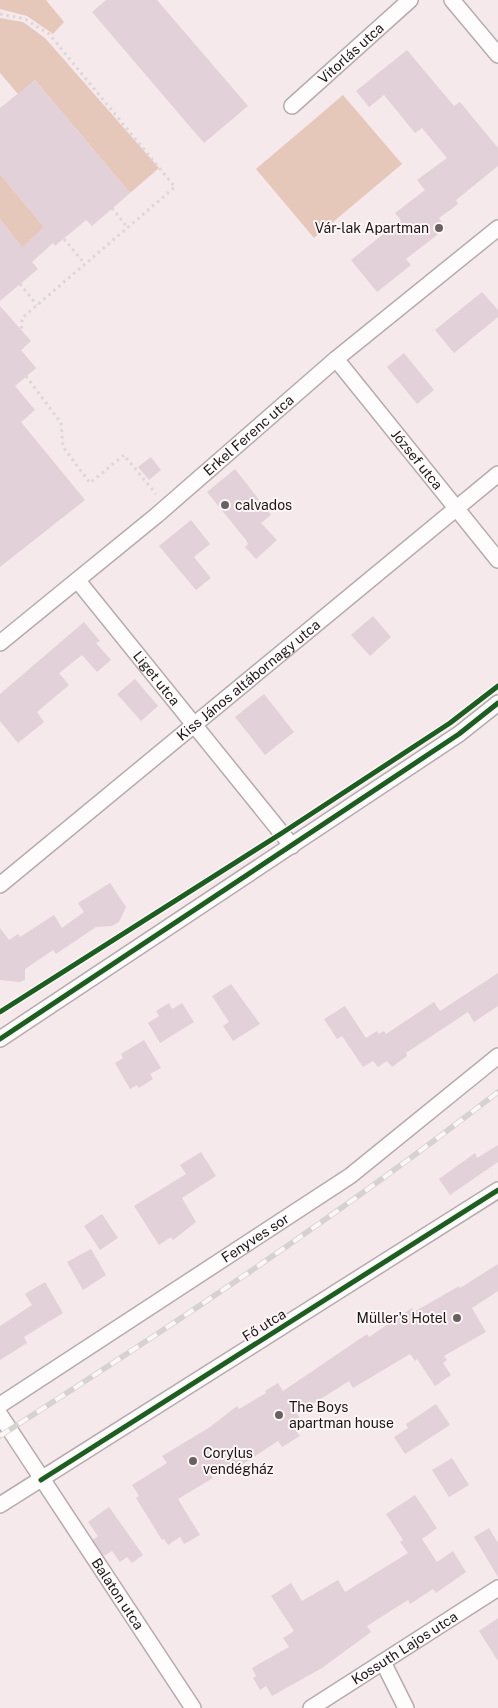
<svg xmlns="http://www.w3.org/2000/svg" width="498" height="1708" font-family="'Public Sans',sans-serif">
  <style>
    .green { fill: #e6c8ba }
    .building { fill: #e2d1d8 }
    .lines { fill: none; stroke-linecap: round; stroke-linejoin: round }
    .minor-casing { stroke: #b6abad; stroke-width: 18 }
    .path { stroke: #dbd6d7; stroke-width: 3; stroke-dasharray: 2.5 4; stroke-linecap: butt }
    .minor { stroke: #fefcfc; stroke-width: 15 }
    .rail-casing { stroke: #d6d2d2; stroke-width: 5.5 }
    .rail { stroke: #fcf6f7; stroke-width: 4; stroke-dasharray: 11; stroke-linecap: butt }
    .cycleway-casing { stroke: #fcf6f7; stroke-width: 8 }
    .cycleway { stroke: #1b5e20; stroke-width: 5 }
    .poi-dot { fill: #6a5f61; stroke: #fcf6f7; stroke-width: 2 }
    .labels { text-anchor: middle; dominant-baseline: central; stroke-width: 4; stroke-linejoin: round; paint-order: stroke }
    .street-label { font-size: 14px; fill: #1f1517; stroke: #fcf6f7 }
    .poi-label { font-size: 14px; fill: #1f1517; stroke: #fcf6f7; text-anchor: start }
  </style>
  <rect width="100%" height="100%" fill="#f6e9eb"/>
  <g class="green">
    <path d="M0,0h46l18,22 -11,12 -26,-18 -27,-7z"/>
    <path d="M0,18l23,4 22,16 114,130 -29,25 -95,-113 -17,14 -18,-21z"/>
    <path d="M343,95l59,69 -88,74 -58,-69z"/>
    <path d="M0,174l44,53 -20,23 -24,-31z"/>
  </g>
  <g class="building">
    <path d="M106,0h51l91,106 -44,37 -112,-131z"/>
    <path d="M407,50l47,56 6,-4 38,46v18l-42,34 2,4 -19,14 7,10 -40,31 5,6 -34,27 -26,-32 50,-40 -6,-7 30,-23 -8,-10 30,-22 -25,-30 -7,5 -31,-38 -15,12 -13,-16z"/>
    <path d="M35,80l95,113 -38,33 -6,-6 -31,26 -2,-3 -21,19 6,7 -38,32v-82l22,28 22,-20 -44,-53v-66z"/>
    <path d="M482,292l16,18v7l-44,36 -19,-23z"/>
    <path d="M0,306l31,35 -10,9 15,18 -21,18 20,24 -14,12 64,78 -85,67z"/>
    <path d="M404,353l30,37 -17,14 -30,-37z"/>
    <path d="M151,457l10,13 -12,10 -11,-13z"/>
    <path d="M235,469l36,46 -10,8 16,17 -21,19 -11,-12 3,-3 -2,-4 -39,-48z"/>
    <path d="M191,520l19,24 -16,13 17,21 -15,12 -37,-44z"/>
    <path d="M373,616l18,21 -21,19 -19,-21z"/>
    <path d="M84,622l16,19 -4,2 15,17 -14,12 -15,-17 -23,18 10,12 -32,27 7,10 -26,21 -18,-22v-27z"/>
    <path d="M135,679l23,27 -17,15 -24,-27z"/>
    <path d="M264,694l30,38 -29,23 -30,-38z"/>
    <path d="M110,883l16,24 -7,15 -7,4 -16,1 -40,27 -3,-4 -28,19v11l-6,2 -19,-2v-52l9,12 9,-6 2,3 34,-22 8,13 22,-16 -6,-9z"/>
    <path d="M498,973v33l-24,16 -6,-10 -62,41 1,3 -15,11 -5,-6 -9,6 -5,-6 -10,6 -21,-31 -5,3 -13,-20 21,-13 21,32 11,-7 2,3 5,-3 2,3 48,-32 6,9z"/>
    <path d="M231,984l29,40 -27,17 -10,-15 6,-4 -17,-26z"/>
    <path d="M169,1003l3,6 10,-6 12,19 -34,21 -12,-20 11,-7 -3,-5z"/>
    <path d="M144,1040l17,28 -11,6 3,5 -14,9 -2,-3 -7,4 -15,-26 8,-5 -2,-4z"/>
    <path d="M498,1145v17l-48,33 -11,-16 36,-26 2,5z"/>
    <path d="M201,1152l15,24 -34,22 14,24 -23,18 -2,-3 -12,8 -25,-39 52,-32 -6,-9z"/>
    <path d="M102,1214l16,24 -18,12 -16,-24z"/>
    <path d="M91,1249l15,26 -23,15 -16,-28z"/>
    <path d="M498,1264v27l-26,17 14,24 -42,24 3,4 -4,3 8,12 -16,11 -18,-27 -2,2 -5,-7 -57,34 -4,-7 -52,33 7,11 -8,6 4,5 -18,11 -4,-6 -41,27 -4,-7 -22,14 2,3 -35,21 22,36 -16,9 -4,-7 -12,8 -4,-6 -2,1 -26,-42 3,-2 -7,-11 35,-22 -5,-7 48,-29 27,-21 2,3 27,-16 -1,-2 13,-8 5,8 84,-57 2,3 43,-29 2,4 45,-26 1,2z"/>
    <path d="M45,1282l18,31 -39,24 3,6 -27,17v-34l32,-21 -7,-11z"/>
    <path d="M436,1404l14,21 -45,29 -11,-17 14,-9 -2,-4z"/>
    <path d="M452,1458l17,27 -20,12 -17,-27z"/>
    <path d="M415,1495l22,33 -15,11 15,23 16,-11 13,21 -30,21 -3,-4 -23,15 -2,-4 -41,26 4,6 -49,36 -50,28 -6,-10 -6,4 -7,-12 3,-2 -4,-8 37,-21 -6,-9 11,-7 -23,-35 20,-13 11,18 36,-21 7,12 63,-39 -8,-11 3,-2 -17,-26z"/>
    <path d="M109,1507l34,48 -11,8 -5,-6 -7,5 -8,-11 -8,5 -11,-16 5,-4 -10,-14z"/>
    <path d="M489,1528l9,15v34l-24,-40z"/>
    <path d="M498,1618v43l-19,-30z"/>
  </g>
  <g class="lines">
    <g class="minor-casing">
      <g id="minor">
        <path d="M452,0l46,55"/>
        <path id="s1" d="M292,106l118,-106"/>
        <path id="s2" d="M336,359l162,201"/>
        <path id="s3" d="M78,581l214,265"/>
        <path id="s4" d="M0,643l157,-128 179,-156 162,-131"/>
        <path id="s5" d="M0,885l498,-411"/>
        <path d="M0,1039l459,-305 39,-31"/>
        <path id="s6" d="M0,1405l350,-229 148,-120"/>
        <path id="s7" d="M0,1415l193,293"/>
        <path d="M0,1505l498,-315"/>
        <path d="M383,1662l23,46"/>
        <path id="s8" d="M311,1708l187,-120"/>
      </g>
    </g>
    <g class="path">
      <path d="M0,14l25,5 24,15 126,153 -153,131 -2,50 41,55 2,24 27,36 34,-28 32,39"/>
      <path d="M112,208l16,20"/>
      <path d="M64,239l21,25"/>
      <path d="M20,284l17,21"/>
    </g>
    <use href="#minor" class="minor"/>
    <g class="rail-casing">
      <path id="rail" d="M0,1436c170,-109 338,-220 498,-344"/>
    </g>
    <use href="#rail" class="rail"/>
    <g class="cycleway-casing">
      <g id="cycleway">
        <path d="M0,1012l282,-179 168,-110 48,-37"/>
        <path d="M0,1039l459,-305 39,-31"/>
        <path d="M41,1480l457,-290"/>
      </g>
    </g>
    <use href="#cycleway" class="cycleway"/>
  </g>
  <g class="poi-dot">
    <circle cx="439" cy="228" r="5"/>
    <circle cx="225" cy="505" r="5"/>
    <circle cx="457" cy="1318" r="5"/>
    <circle cx="279" cy="1415" r="5"/>
    <circle cx="193" cy="1461" r="5"/>
  </g>
  <g class="labels">
    <g class="street-label">
      <text stroke="none"><textPath href="#s1" startOffset="79">Vitorlás utca</textPath></text>
      <text stroke="none"><textPath href="#s4" startOffset="324">Erkel Ferenc utca</textPath></text>
      <text stroke="none"><textPath href="#s2" startOffset="129">József utca</textPath></text>
      <text stroke="none"><textPath href="#s3" startOffset="125">Liget utca</textPath></text>
      <text stroke="none"><textPath href="#s5" startOffset="322">Kiss János altábornagy utca</textPath></text>
      <text stroke="none"><textPath href="#s6" startOffset="305">Fenyves sor</textPath></text>
      <text transform="translate(264 1325) rotate(-32)">Fő utca</text>
      <text stroke="none"><textPath href="#s7" startOffset="214">Balaton utca</textPath></text>
      <text stroke="none"><textPath href="#s8" startOffset="111">Kossuth Lajos utca</textPath></text>
    </g>
    <g class="poi-label">
      <text x="429" y="228" text-anchor="end">Vár-lak Apartman</text>
      <text x="235" y="505">calvados</text>
      <text x="447" y="1318" text-anchor="end">Müller's Hotel</text>
      <text x="289" y="1407">The Boys<tspan x="289" dy="16">apartman house</tspan></text>
      <text x="203" y="1453">Corylus<tspan x="203" dy="16">vendégház</tspan></text>
    </g>
  </g>
</svg>
